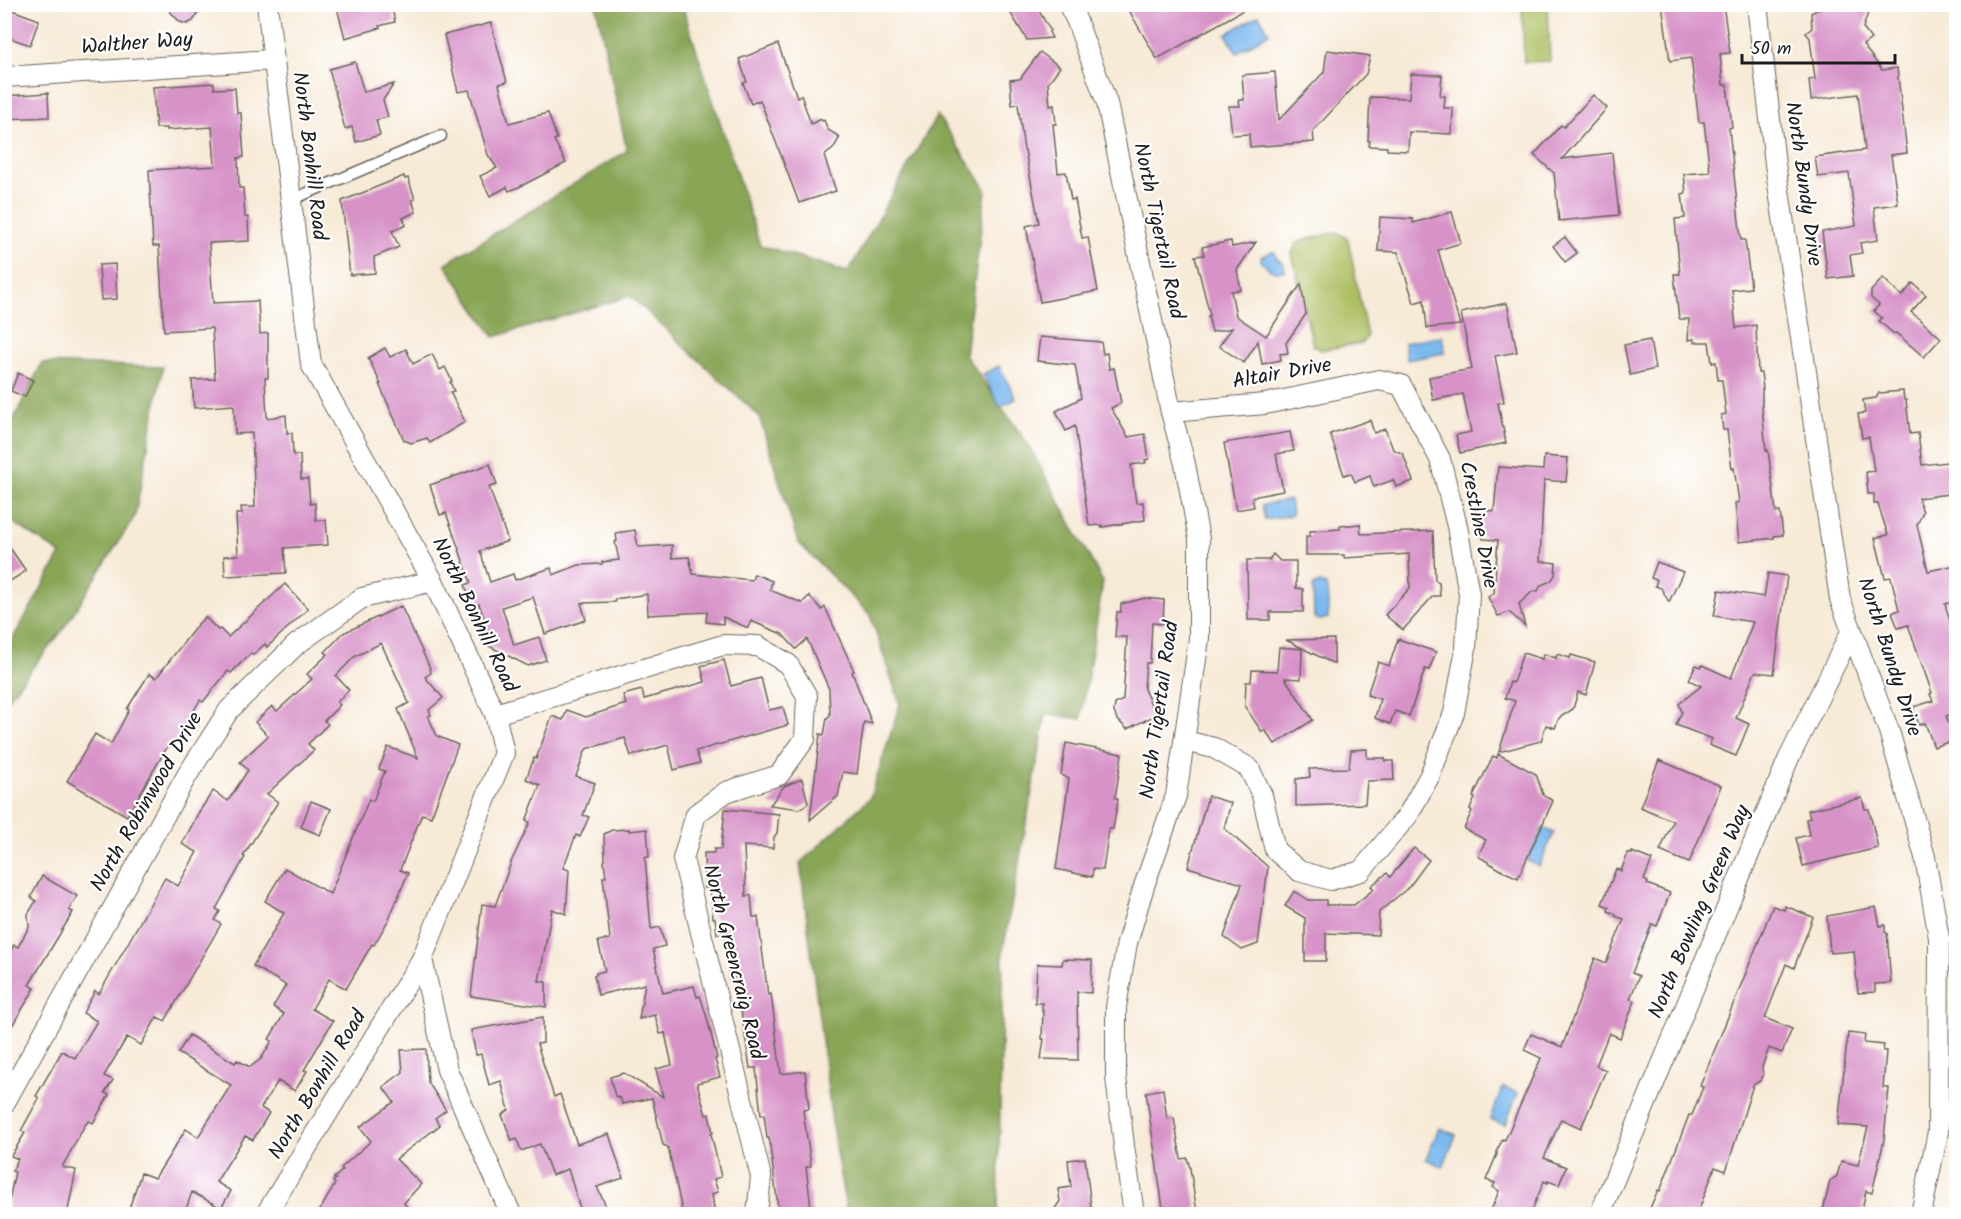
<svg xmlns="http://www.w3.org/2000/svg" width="1961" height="1219" font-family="Kalam,sans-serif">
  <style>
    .green { fill: #acbe61; stroke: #646d3e; stroke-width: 1.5 }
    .forest { fill: #89a557; stroke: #52603a; stroke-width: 1.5 }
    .water { fill: #7bb9ef; stroke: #4c6a86; stroke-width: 1.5 }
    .building { fill: #d792c8 }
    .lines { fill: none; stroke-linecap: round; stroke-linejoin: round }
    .service-casing { stroke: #69645d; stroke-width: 13 }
    .minor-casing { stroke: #69645d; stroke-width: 22 }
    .service { stroke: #fff; stroke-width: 10 }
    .minor { stroke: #fff; stroke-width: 20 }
    .labels { text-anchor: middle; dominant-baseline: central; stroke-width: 4.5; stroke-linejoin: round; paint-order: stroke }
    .street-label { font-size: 21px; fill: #1c1c1c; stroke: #fff }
  </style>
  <rect width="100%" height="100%" fill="#fff"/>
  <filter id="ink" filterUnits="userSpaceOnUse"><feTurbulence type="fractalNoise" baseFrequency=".0167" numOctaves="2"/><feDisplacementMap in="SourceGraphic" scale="12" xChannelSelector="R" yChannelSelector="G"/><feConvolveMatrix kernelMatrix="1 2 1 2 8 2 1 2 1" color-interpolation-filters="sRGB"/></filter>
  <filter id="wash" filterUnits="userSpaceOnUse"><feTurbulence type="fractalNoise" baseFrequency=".008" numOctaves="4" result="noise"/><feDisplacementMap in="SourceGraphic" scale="24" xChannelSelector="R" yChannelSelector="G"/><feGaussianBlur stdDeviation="1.35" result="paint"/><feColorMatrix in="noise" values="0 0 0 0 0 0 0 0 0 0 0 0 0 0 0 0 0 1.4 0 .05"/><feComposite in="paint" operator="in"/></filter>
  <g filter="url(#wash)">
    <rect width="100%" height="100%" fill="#f7ead7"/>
    <g class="green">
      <path d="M1522,5h26l2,56 -26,1z"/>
      <path d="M1337,232l11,7 19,97 -5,7 -41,7 -8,-5 -21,-92 5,-11z"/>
    </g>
    <g class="forest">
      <path d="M596,5h86l78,240 88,27 89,-157 49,74 -21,166 64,91 74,136 -22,137 -35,-5 -43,237 -5,263h-151l-12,-67 -35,-284 70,-65 30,-94 -30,-89 -72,-73 -39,-126 -129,-120 -136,41 -49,-73 182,-113z"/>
      <path d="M42,363l121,4 -28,149 -73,115 -57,71v-53l3,-2 53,-93 -56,-37v-81z"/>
    </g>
    <g class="water">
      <path d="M1259,15l10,18 -32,20 -11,-19z"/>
      <path d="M1271,252h4l2,7 7,5 1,7h-13l-11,-9v-5z"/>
      <path d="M1442,336l3,17 -38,7 -3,-17z"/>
      <path d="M999,366l17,33 -16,8 -17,-33z"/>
      <path d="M1290,500l2,15 -27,5 -3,-15z"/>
      <path d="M1320,583l6,2 2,16v17l-7,2 -7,-2 -1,-32z"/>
      <path d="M1543,828l11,5 -15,33 -12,-5z"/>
      <path d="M1503,1087l15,6 -13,32 -15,-6z"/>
      <path d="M1439,1128l17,7 -13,32 -17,-8z"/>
    </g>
    <g id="blocks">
      <g class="building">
        <path d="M163,4h41l-11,17 -6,3 -7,-2z"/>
        <path d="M336,4h55l4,18 -16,4 1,2 -35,10z"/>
        <path d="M1005,4h30l15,26 -1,2 3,6 -25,2z"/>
        <path d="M1144,4h110l-97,55 -27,-47z"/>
        <path d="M1662,4h61l7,49 -10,1 3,31h4l5,42 -3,1 12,112h4l6,48 -19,2 4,38 20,-3 2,48h3l2,16h-1v18l4,44 2,-1 8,62h4l3,23 -9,1v2l-35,4 -4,-39 4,-1 -5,-34 -2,1 -5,-39h-4l-2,-15 5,-1 -4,-34h-4l-2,-18 -4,1 -3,-21h-15v-3l-6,1 1,-21h-10l-5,-45h6l-5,-55 10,-1 -3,-24 4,-1 -2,-19 26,-2 -6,-50h-5l-8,-64 -21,3z"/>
        <path d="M1824,4h47l-8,24 8,11 -8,6 19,25 15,-2 10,85 -16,2 7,49 -24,3 4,33 -18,3 2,10 -12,2 3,21 -25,3 -6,-47 34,-6 -7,-53 -31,4 -3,-20 50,-7 -7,-56 -47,6 -2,-20 6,-1 -5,-41 -4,-5 6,-5 -1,-15 12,-6z"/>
        <path d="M4,7l35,13 -9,25 -26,-9z"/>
        <path d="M491,23l16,59 -8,2 10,39 39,-10 9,26 -3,1 12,23 -47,24 -10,4 -2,-4 -17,9 -10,-20 17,-8 -9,-13 -19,-65 -11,2 -14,-57z"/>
        <path d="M778,44l19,53 4,-2 10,29 10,-5 1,2 2,-1 4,10 12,7 -7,12 -9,7 12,35 -37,12 -39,-103 -9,4 -8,-21 4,-1 -8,-23z"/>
        <path d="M1327,50l43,6 -4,18 -53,57 1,11 -64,5 -1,-13 -17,1 -3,-29h11l-1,-6h5l-2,-25 33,-3 4,48 45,-48z"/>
        <path d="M1040,52l20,15 -12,16 2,23 4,-1 2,19h-3l5,49 8,-1 5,28 4,-1 7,39 6,-1 10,54 -58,11 -14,-76 13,-3 -14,-73h-1l-6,-46 -6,1 -2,-25 10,-1z"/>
        <path d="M355,62l9,30 30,-8 -11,16 5,17 -12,3 4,15 -24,7 -4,-15 -7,2 -16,-60z"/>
        <path d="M1411,74l31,1 -2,21h5l-1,12h9l-1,26 -43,-2 -1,19 -21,-1v-3l-18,-1 1,-5h-2l2,-44 39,1z"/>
        <path d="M214,83v6l21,-1 2,25h4l3,44 -6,1 1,30h4l2,29h3l1,24 -40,2 4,60 45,-2 2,33 8,-1v45h-3l2,40 19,-3 1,18h5l1,22h7l1,24h7l2,25 5,-1 1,17h10l2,25 -44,3 2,25 -61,3 -1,-20 14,-1 -2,-41h6l-1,-7h14l-3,-74 -17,1 -1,-29 -40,3 -2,-28 23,-1 -3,-51 -48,3 -5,-85h-6l-4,-76 66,-4 -3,-39 -45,3v-2h-11l-3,-41z"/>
        <path d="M48,93l1,24 -45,2v-23z"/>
        <path d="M1593,95l14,13 -45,51 50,-6 7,62 -60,6 -5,-48 -20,-18 27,-30 3,2z"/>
        <path d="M404,176l1,3 3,-1 7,21 -3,1 4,12 -13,6 3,7 -14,6 7,16 -25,10 1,16 -25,2 -8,-74z"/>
        <path d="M1452,212l9,31 -23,7 22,75 -33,3 -3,-28 -10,3 -16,-51 -20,-1 2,-34 33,2v4z"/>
        <path d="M1565,237l12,16 -12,9 -12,-16z"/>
        <path d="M1231,241l1,6 24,-5 -19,28 4,20 -10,1 5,25 30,20 35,-52 5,30 -20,29 2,10 -8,1 1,6 -19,4 -4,-23 -14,22 -25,-17 13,-18 -20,4 -4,-16 2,-1 -15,-59 9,-1 -2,-8z"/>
        <path d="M115,264l2,35 -16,1 -2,-35z"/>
        <path d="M1883,278l19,18 11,-13 13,12 -15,17 30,26 -17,19 -28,-24 -2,1 -15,-13 3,-3 -8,-7 5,-6 -8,-7v-7z"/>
        <path d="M1507,303l10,49 -22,4 9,46 -6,1 8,40 -46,10 -4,-18 15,-3 -8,-38 -30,6 -4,-23 43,-8 -11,-56z"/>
        <path d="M1040,337l61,5 2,12 4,-1 2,16 5,-1 7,35 -10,5 17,29 17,-3 4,25 -4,1 1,3 -15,2 5,38 7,-1 2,18 -43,7v-2l-13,1 -14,-100 -9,5 -10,-20 25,-13 -6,-33 -38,-4z"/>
        <path d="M1650,340l5,29 -25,6 -6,-30z"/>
        <path d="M385,348l5,9 16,-8 7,15 19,-10 8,16 5,-3 7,14 -2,1 4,9 -4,1 15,30 -35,21 -3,-5 -16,5 -7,-3 -25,-56h2l-13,-26z"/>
        <path d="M18,373l15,7 -8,17 -14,-6z"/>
        <path d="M1903,391l1,9h2l4,34 8,-1 4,32 34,-4v20l-5,1 1,5 -4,1v6l-30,4 5,14 -6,13 11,46 28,-6v36l-11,3 11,37v72l-10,3 8,24 -20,7 -9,-24 -6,2 -6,-18 20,-6 -3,-7 2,-1 -24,-68 -10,3 -6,-15 7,-3 -8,-33 -6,1 -10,-40 13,-3 -10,-31h-4v-10h-6l-2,-22 8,-1 -5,-34 -7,1 -4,-24 7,-1 -2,-13 13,-2 3,-5z"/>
        <path d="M1370,420l4,13 11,-4 8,20 10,5 10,27 -17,6 -3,-7 -19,7 -4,-11 -15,6 -4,-9 -7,2 -14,-41z"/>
        <path d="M1290,432l4,19 -18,3 7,37 -31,6 2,10 -18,3 -12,-67z"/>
        <path d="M1544,456l24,2 -2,24 -22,-2 -4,81 16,2 -1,12 -4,6 -10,4 -3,6h-5l-14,13 6,22 -16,-14 -11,4 -10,-19 6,-4 4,-53 -15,-1v-3h-3l2,-26 12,1 4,-44 45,3z"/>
        <path d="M490,464l7,21 -8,2 19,54 -28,10 10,31 23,-8 2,6 36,-12 2,7 26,-10 23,-1v-2l17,-2 -4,-18 2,-1 -1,-8 19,-3 3,17 34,-2v13l17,-1 4,17 59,6 2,-6 18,7 -2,9 32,13 7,-7 13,14 3,-3 29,64 -2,1 20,52 -8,-2 -7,52 -14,-2 -5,24 -28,24 10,-86 4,1 3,-17 3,-3 -1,-26 -22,-50 -11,10 -14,-15 -31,-13 -3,7 -25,-11v7l-17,-2 1,-10 -59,3 -1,-21 -32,5v3l-34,1 5,17 -41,14 -12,-37 -31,10 12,38 25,-8 7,23 -18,6 -45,-23 8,-4 -12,-35 -6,3 -8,-22 6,-2 -25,-70 -6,2 -10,-30z"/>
        <path d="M1360,524l1,10 72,-3 2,49 4,2 1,14h-7l-30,34 -18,-15 25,-27 -1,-34 -65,4v-3h-38v-19h4v-5l30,-2v-3z"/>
        <path d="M4,539l22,32 -22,14z"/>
        <path d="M1273,554l7,7h16v27l7,1v23h-33v8h-22l-1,-60h22z"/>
        <path d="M1657,562l26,10 -14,30 -8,-14 -6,-2 2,-6 -6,-2z"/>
        <path d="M1768,573l19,3 -13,98 -19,-2 -19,46 13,6 -13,32 -27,-11 3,-6 -36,-14 6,-13 -3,-8 22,-18 -12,-6 7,-15 5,2 1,-2 29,13 22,-56 -39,-6 5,-26 45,7z"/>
        <path d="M285,584l23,25 -41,38 -2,-3 -12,11 -2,-2 -20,20 -3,-2 -25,31 -3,-2 -27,47 -4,-3 -42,72 -60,-35 28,-47 16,10 18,-34 -2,-1 22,-35 7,4 42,-54 7,-7 13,13 2,-1 8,8z"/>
        <path d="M1145,598l19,2 -1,24 -11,-1 -2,40h-4l-2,26 12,26 -29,14 -10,-10 -3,-7 1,-8 8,-4 4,-63h-12l2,-25h4v-8z"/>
        <path d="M401,606l29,62 1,5 -6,4 18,21 -14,12 2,5 -3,1 9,20 21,9 -27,72 -9,-3 -22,56 8,3 -19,46 -15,26 -2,-1 -26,45 -17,-10 -17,30 21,12 -29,49 3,1 -12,20 -17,-10 -17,27 8,5 -16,27 -8,-4 -29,46 15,9 -10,17 -29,-16 -8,23h-57l14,-42 14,5 31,-49 12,8 33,-52 -53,-32 11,-18 46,28 2,-3 13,7 11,-8 11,-18 -3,-2 15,-25 -11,-7 13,-22 -33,-19 31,-53 -19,-12 20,-33 45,26 39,-95 4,2 12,-30 -6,-2 9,-22 30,11 -20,-49 11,-6 -28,-60 -27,14 -18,19 13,14 -12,12 3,3 -16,16 4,3 -20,20 6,6 -47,44 11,8 -35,54 2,1 -29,52 4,2 -5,9 6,4 -56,97 -8,-4 -16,28 -14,-8 -23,39 9,4 -8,13 4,2 -16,28 -4,-2 -4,4 -23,42 14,3 -9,45h-61l9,-43 -3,-1 6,-12 -7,-3 14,-23 -4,-2 18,-33 -3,-2 26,-45 13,7 22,-37 -14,-8 12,-22 4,3 66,-116 13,8 19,-34 -15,-8 17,-32 14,-21 15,10 20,-31 -8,-8 28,-26 -13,-14 17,-16 5,5 35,-32 -5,-5 21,-20 -3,-2 18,-19z"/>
        <path d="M1334,639v25l-48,-24z"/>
        <path d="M1398,639l38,13 -7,18 -4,-1 -16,47 -14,-5 -5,13 -15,-6 5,-19 -13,-4 11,-33 11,4z"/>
        <path d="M1279,647l23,2 -1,30 -16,-1 28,42 -38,24 -10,-14 -3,2 -17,-25 1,-25h5l1,-12 25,1z"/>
        <path d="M1523,653l19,6 2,-5 12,4 1,-4 13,4 1,-3 24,7 -9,33 -8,-3 -5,17 -14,9 -4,10 -9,-3 -5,16 -42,11 16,-51 -10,-3 5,-16 3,1z"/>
        <path d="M724,660l7,26 30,-8 8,32 14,-3 5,18 -92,26 4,12 -26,7 -6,-25 -37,11 -6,-18 -39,11 -10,27 19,7 -12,32 6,2 -9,20 -4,-2 -13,33 6,2 -3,44 -14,-5 -13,72 7,1v25l-75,-11 11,-92 13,2 17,-46 18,-38 -4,-1 14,-36 -14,-6 8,-21 2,1 16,-43 11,4 4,-10 19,7 40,-13 -3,-9 19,-5 2,9 61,-17 -4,-16z"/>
        <path d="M1066,743l56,11 -7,44 3,1 -5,30h-4l-6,41 -10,-1 -1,8 -36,-8 13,-90 -8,-4z"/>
        <path d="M1367,749v9h18v3h8l1,19 -27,1 -2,23 -69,2v-27l14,-2 -1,-8 40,-1 2,-18z"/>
        <path d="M1498,754l38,20 7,21 10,6 -35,77 -17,-8 -23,-14 8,-16 -22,-11 8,-18 -2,-2 5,-11 -2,-1 20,-41 4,2z"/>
        <path d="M1659,760l62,26 -32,77 -29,-12 13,-30 -33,-14z"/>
        <path d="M802,779l6,24 -8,6 -30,-4 14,-19z"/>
        <path d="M1208,796l23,7 -7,25 44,39 -10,77 -16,6 -18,-13 18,-53 -54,-17z"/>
        <path d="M1862,798l3,11h4l9,39 -75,18 -7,-28 13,-3 -3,-16 4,-1 -2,-8z"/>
        <path d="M311,801l20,8 -11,26 -19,-8z"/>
        <path d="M725,809l54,5 -2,19 -3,4 -1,11 -29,-2 2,50 5,-1 2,22h5l10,78 3,-1 10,80 24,-3 4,38 -6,1 8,56 -5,1 6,48h-33l-10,-77h-2l-3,-24 -3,1 -5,-47h-6l-14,-90 -5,1 -6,-45h-8l-2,-16h-2l-3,-30h-5l-1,-35h10v-4h7z"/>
        <path d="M629,829v2l18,-2 2,28h-4l6,72 9,-2 5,19 -12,3 10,44 31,-7 3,11 3,-1 6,18 11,44 -2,1 5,18 -23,6 9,32 3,-1 4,19 -2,1 10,43 -7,2 4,13 -6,2 3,21h-32l-15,-68 -5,-2 -11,-47 -30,6 -1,-5 -6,-3 -5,-19 14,-4 39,24 -7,-28 16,-4 -7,-32 -5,1 -5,-19 -16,4 6,-35 -47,11 -4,-20h2v-2l9,-2 -7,-30 12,-2 -7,-62h3l-2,-15 1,-2 -1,-26 8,-4z"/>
        <path d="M1414,848l15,12 -20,27 -30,25 -1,23 -52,-2v28h-21v-43l-20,-12 9,-15 14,9h18v5h28l20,-16 -3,-3 16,-13 3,4z"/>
        <path d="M1632,852l20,8 -8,20 4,2 -1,2 23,9 -13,33 -5,-2 -20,49 7,3 -9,23 5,2 -15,37 -11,-5 -13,33 10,4 -25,58 -20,-9 -17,39 22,9 -7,18 -11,-4v2l-4,-2 -14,34h-41l10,-24 -6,-4 2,-4 -9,-3 11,-26v-4l6,-11 2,1 36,-82 -17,-8 7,-16 31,13 33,-89 11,5 18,-44 -9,-3 1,-2 -8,-3 1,-4 -7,-3 14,-35 5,2 7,-18 4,1z"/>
        <path d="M42,876l35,20 -8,14 4,2 -44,73 6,3 -31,51v-77l10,-17 4,2 11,-20 -1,-13 8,-13 -5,-4z"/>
        <path d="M1773,906l11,4 1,-4 28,11 -19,51 -8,-4 -21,54 27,11 -10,24 -13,-5 -7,19 1,9 -3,5 -7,4 -27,86 -11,-4 -18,48h-50l11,-25 2,1 29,-76h3l11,-28 -3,-1z"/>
        <path d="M1876,907l4,19 5,-1v7l2,1 4,50 -16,1v8l-17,1 -4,-42 -24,2 -3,-37z"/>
        <path d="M1063,959l29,1 -1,33 -14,-1 1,68 -37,-1 3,-20h-2l1,-28h-1v-8h-7l2,-39 25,1z"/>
        <path d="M543,1017v26l-6,1 17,53 6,-3 17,50 32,-10 14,44 -26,9 13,28h-28l-14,-46 -16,6 -12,-31 -19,7 -4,-12 -5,2 -10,-26 7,-5 -8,-29 -12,4 -8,-31 -5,1 -5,-25z"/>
        <path d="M1848,1033l17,2 -1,8 20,2 -1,6h3l-3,37h6l-5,52 -12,53 -6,-2 -5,24h-39l8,-34 7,-5 4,-15 17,4 10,-38 -30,-2z"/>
        <path d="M426,1049l2,33 18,28 -11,8 5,7 -44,34 25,25 -17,19 9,12h-96l18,-31 -2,-3 3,-2 -2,-1 9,-8 -2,-2 30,-27 -11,-14 34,-25 -11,-15 20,-15 -2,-22z"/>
        <path d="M1163,1089l4,30 7,-1 7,41 6,-1 3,10 7,44 -33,3 -18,-123z"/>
        <path d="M1085,1158l7,57h-41l9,-14 -2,-12 13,-2 -3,-27z"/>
      </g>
    </g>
  </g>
  <g filter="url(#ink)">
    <use href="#blocks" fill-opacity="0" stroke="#69645d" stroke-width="1.5"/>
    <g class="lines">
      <g class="service-casing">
        <path id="service" d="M291,200l150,-64"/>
      </g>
      <g class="minor-casing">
        <g id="minor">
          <path d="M1068,4l8,15 31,84 64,309 14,52 14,75v100l-23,157 -32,90 -17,57 -11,64v70l8,69 10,68"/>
          <path d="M1757,4l18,160 65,435 49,132 36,126 14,81 -1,194 -17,82"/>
          <path d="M4,77l269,-17"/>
          <path d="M1171,412l94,-8 114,-24 22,5 39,74 17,67 12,68 -3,54 -12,65 -24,62 -22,40 -47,56 -30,9 -32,-9 -24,-21 -13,-55 -13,-27 -35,-20 -29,-7"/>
          <path d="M495,714l228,-69 35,1 30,18 19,32 -2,43 -26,36 -53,17 -30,22 -13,45 78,318 -4,37"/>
          <path d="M422,959l25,111 64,144"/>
          <path d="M4,1104l182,-327 43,-67 68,-66 65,-46 71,-17"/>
          <path d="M266,1214l156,-255 82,-206 -9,-39 -62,-133 -122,-217 -44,-360"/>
          <path d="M1600,1214l188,-454 63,-128"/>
        </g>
      </g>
      <use href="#service" class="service"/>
      <use href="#minor" class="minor"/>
    </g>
  </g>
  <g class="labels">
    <g class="street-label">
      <text transform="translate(137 44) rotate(-4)">Walther Way</text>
      <text transform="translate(309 156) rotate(83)">North Bonhill Road</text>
      <text transform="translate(1803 184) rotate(82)">North Bundy Drive</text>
      <text transform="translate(1158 231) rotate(78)">North Tigertail Road</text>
      <text transform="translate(1282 374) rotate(-10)">Altair Drive</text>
      <text transform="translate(1478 525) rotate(79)">Crestline Drive</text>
      <text transform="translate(474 615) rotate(64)">North Bonhill Road</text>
      <text transform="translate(1889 657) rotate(72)">North Bundy Drive</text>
      <text transform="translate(1160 710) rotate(-82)">North Tigertail Road</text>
      <text transform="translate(147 802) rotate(-60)">North Robinwood Drive</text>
      <text transform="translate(1700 912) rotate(-67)">North Bowling Green Way</text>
      <text transform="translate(733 962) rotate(76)">North Greencraig Road</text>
      <text transform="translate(318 1085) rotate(-59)">North Bonhill Road</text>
    </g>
  </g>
  <rect width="1961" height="1219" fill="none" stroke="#fff" stroke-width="24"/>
  <path d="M1742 54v9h153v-9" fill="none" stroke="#1c1c1c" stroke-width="3"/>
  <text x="1751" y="54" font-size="18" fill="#1c1c1c" stroke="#ffffff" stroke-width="4.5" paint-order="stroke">50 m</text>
</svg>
